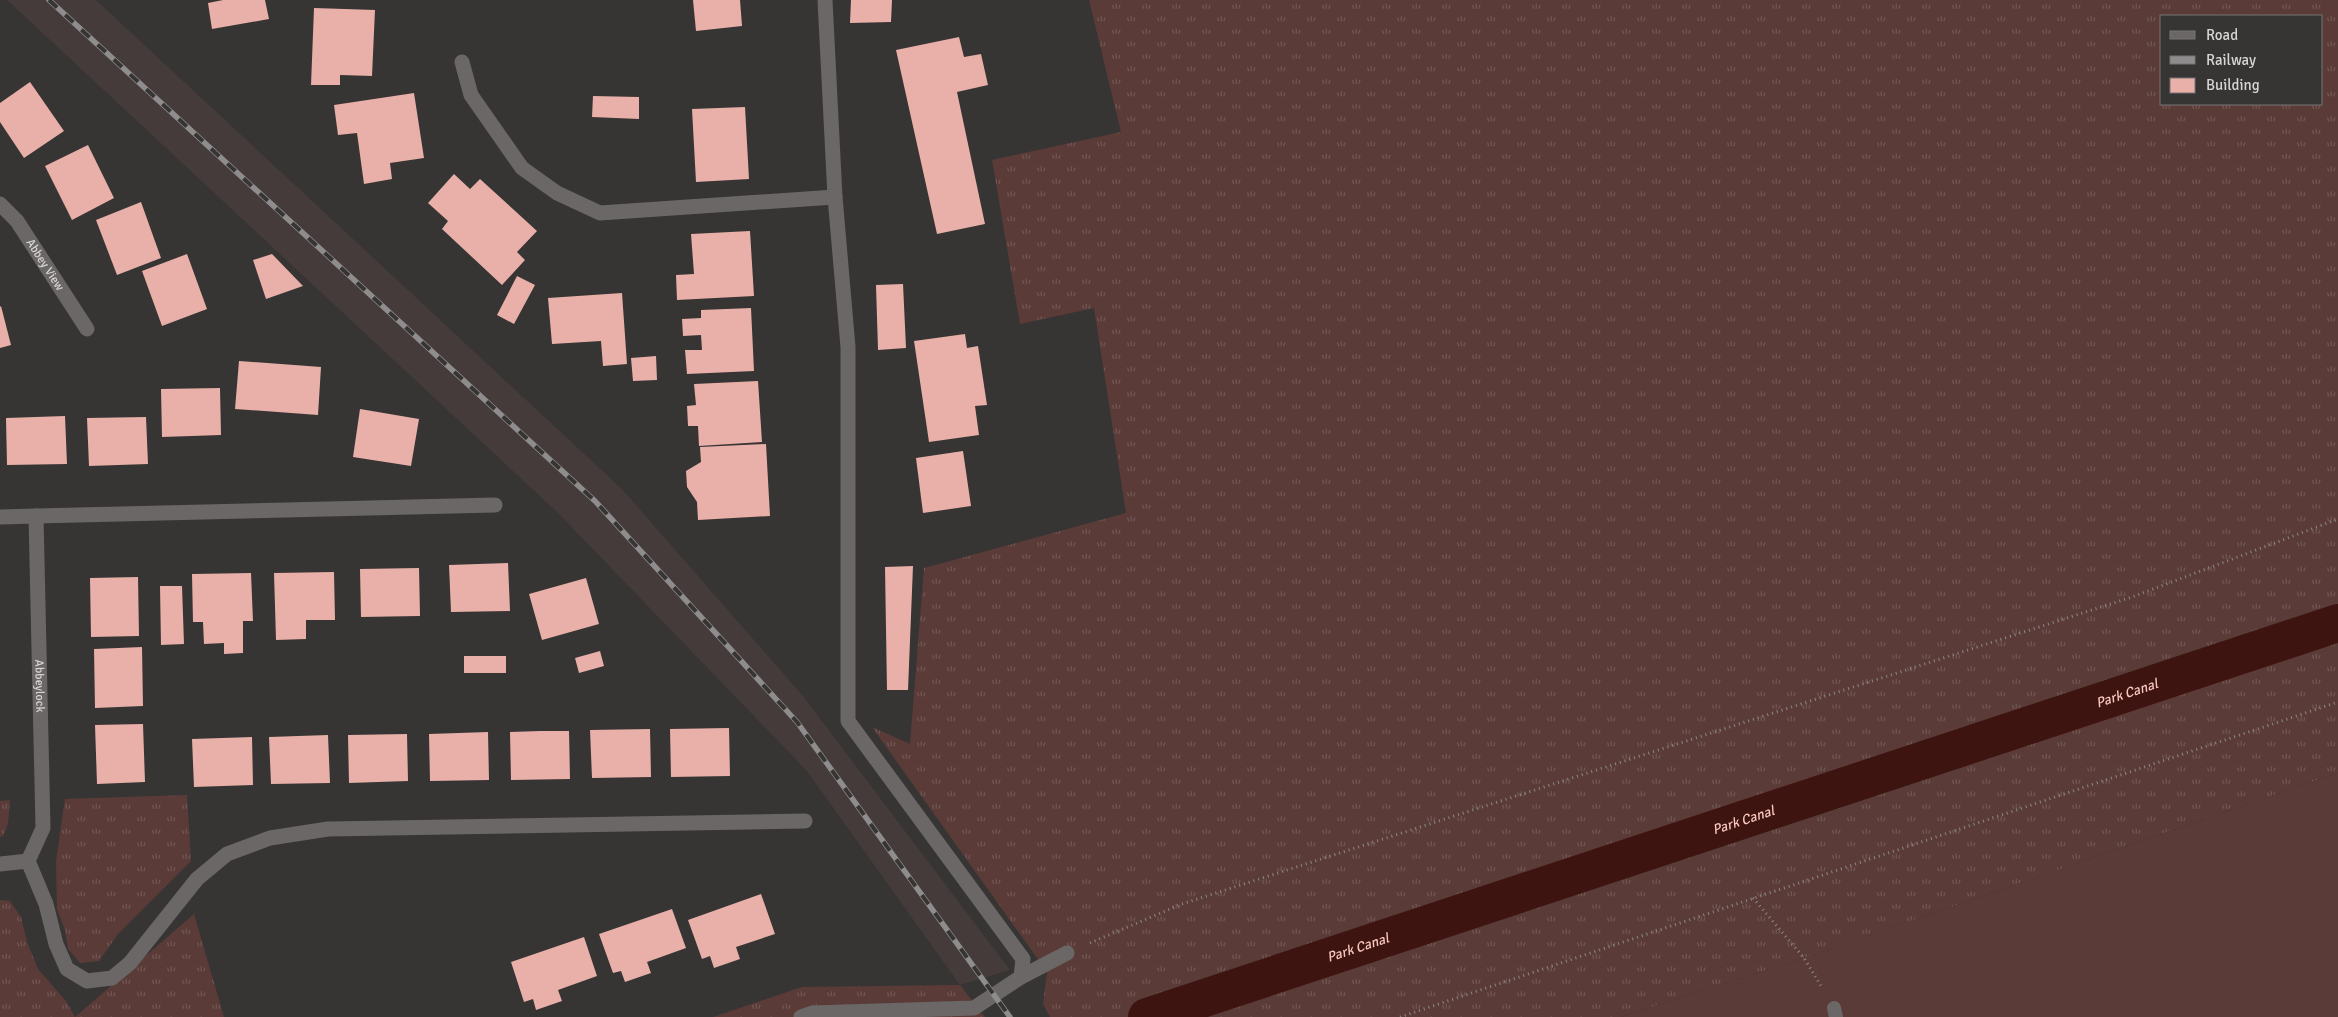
<svg xmlns="http://www.w3.org/2000/svg" width="2338" height="1017" font-family="Signika,sans-serif">
  <style>
    .built { fill: #453b3a }
    .grass { fill: url(#grass-tufts); fill-rule: evenodd }
    .pitch { fill: #5a3b37 }
    .lines { fill: none; stroke-linecap: round; stroke-linejoin: round }
    .canal { stroke: #3d140f; stroke-width: 38 }
    .building { fill: #e8b0a8 }
    .path { stroke: #8b8989; stroke-width: 3; stroke-dasharray: 1 4; stroke-linecap: butt }
    .service { stroke: #6a6766; stroke-width: 14 }
    .minor { stroke: #6a6766; stroke-width: 15 }
    .rail-casing { stroke: #8e8c8c; stroke-width: 5.5 }
    .rail { stroke: #373434; stroke-width: 4; stroke-dasharray: 11; stroke-linecap: butt }
    .labels { text-anchor: middle; dominant-baseline: central; stroke-width: 5; stroke-linejoin: round; paint-order: stroke }
    .street-label { font-size: 12px; fill: #d7d5d5; stroke: #373434 }
    .water-label { font-size: 14px; font-style: italic; fill: #f8c6be; stroke: #373434 }
  </style>
  <defs>
    <pattern id="grass-tufts" width="24" height="20" patternUnits="userSpaceOnUse" patternTransform="scale(1.25)"><rect width="24" height="20" fill="#5a3b37"/><path d="M3 7l-1-3M5 7V3M7 7l1-3M15 17l-1-3M17 17v-4M19 17l1-3" fill="none" stroke="#715653"/></pattern>
  </defs>
  <rect width="100%" height="100%" fill="#373434"/>
  <path class="built" d="M7,0h89l526,489 181,207 207,274 -50,15 -153,-214 -248,-257z"/>
  <g class="grass">
    <path d="M1089,0h1249v773l-534,185 -183,59h-571l-7,-13 4,-32 -175,-245 38,17 14,-176 202,-55 -32,-205 -74,16 -28,-164 129,-28zM2162,16h160v88h-160z"/>
    <path d="M187,795l4,66 -73,73 -19,27 -19,2 -12,-14 -3,-19 -8,-21 -1,-48 9,-62z"/>
    <path d="M10,800l-2,24 -5,12 -3,1v-36z"/>
    <path d="M0,900l10,1 11,16 6,25 11,27 28,32 9,16h-75z"/>
    <path d="M194,914l30,103h-149z"/>
    <path d="M960,985l25,32h-272l89,-30z"/>
  </g>
  <path class="pitch" d="M2338,773v244h-717l183,-59z"/>
  <g class="lines">
    <path class="canal" id="s1" d="M1147,1017l1191,-394"/>
  </g>
  <g class="building">
    <path d="M223,0h42l4,19 -57,10 -4,-26z"/>
    <path d="M693,0h47l2,26 -46,5z"/>
    <path d="M851,0h41l-1,22 -41,1z"/>
    <path d="M314,8l61,2 -3,66 -32,-1v10h-29z"/>
    <path d="M959,37l5,20 17,-3 7,31 -31,7 28,132 -48,10 -41,-184z"/>
    <path d="M30,82l34,49 -40,27 -24,-36v-19z"/>
    <path d="M414,93l10,65 -34,5 2,16 -28,5 -7,-51 -19,2 -4,-30z"/>
    <path d="M593,96l46,1v22l-47,-2z"/>
    <path d="M745,107l4,72 -53,3 -4,-73z"/>
    <path d="M88,145l26,53 -42,22 -27,-54z"/>
    <path d="M454,174l16,15 10,-10 57,52 -20,21 8,8 -23,25 -60,-56 6,-8 -20,-18z"/>
    <path d="M141,202l20,56 -44,17 -21,-55z"/>
    <path d="M750,231l4,65 -77,4 -1,-25 18,-1 -3,-40z"/>
    <path d="M187,254l20,55 -45,17 -20,-55z"/>
    <path d="M272,254l31,32 -37,13 -13,-39z"/>
    <path d="M517,276l18,9 -21,39 -17,-9z"/>
    <path d="M903,284l3,64 -28,2 -2,-65z"/>
    <path d="M622,293l5,71 -24,2 -2,-25 -49,3 -4,-46z"/>
    <path d="M1,306l10,39 -11,3v-41z"/>
    <path d="M751,308l3,63 -67,3 -2,-24h17l-1,-15 -18,1 -1,-17 19,-1v-8z"/>
    <path d="M965,334l2,14 11,-2 9,59 -12,1 4,29 -50,7 -15,-101z"/>
    <path d="M656,356l1,24 -24,1 -2,-23z"/>
    <path d="M239,361l82,6 -3,48 -83,-6z"/>
    <path d="M758,381l4,61 -63,4 -1,-20h-10l-1,-20 9,-1 -2,-21z"/>
    <path d="M220,388l1,47 -59,2 -1,-48z"/>
    <path d="M360,409l59,10 -8,47 -58,-9z"/>
    <path d="M65,416l2,48 -60,1 -1,-47z"/>
    <path d="M146,417l2,47 -59,2 -2,-48z"/>
    <path d="M766,444l4,72 -72,4 -1,-18 -10,-15 -1,-16 15,-9 -1,-15z"/>
    <path d="M963,451l8,55 -48,7 -7,-55z"/>
    <path d="M508,563l2,48 -59,1 -2,-47z"/>
    <path d="M913,566l-5,124h-21l-2,-123z"/>
    <path d="M419,568l1,48 -59,1 -1,-48z"/>
    <path d="M334,572l1,48h-29v19l-30,1 -2,-67z"/>
    <path d="M251,573l2,48h-10v32l-19,1v-11l-20,1 -1,-22h-10l-1,-48z"/>
    <path d="M138,577l1,59 -48,1 -1,-59z"/>
    <path d="M586,578l13,46 -57,16 -13,-46z"/>
    <path d="M160,586h22l2,58 -23,1z"/>
    <path d="M142,647l1,59 -48,2 -1,-59z"/>
    <path d="M600,651l4,15 -25,7 -4,-15z"/>
    <rect x="464" y="656" width="42" height="17"/>
    <path d="M143,724l2,58 -48,2 -2,-59z"/>
    <path d="M729,728l1,48 -59,1 -1,-48z"/>
    <path d="M650,729l1,48 -59,1 -2,-48z"/>
    <path d="M540,731h29l1,48 -59,1 -1,-48z"/>
    <path d="M488,732l1,48 -59,1 -1,-47z"/>
    <path d="M407,734l1,47 -59,2 -1,-48z"/>
    <path d="M328,735l2,48 -59,1 -2,-47z"/>
    <path d="M252,737l1,48 -59,2 -2,-48z"/>
    <path d="M761,894l14,40 -39,13 4,12 -26,9 -4,-12 -8,3 -14,-39z"/>
    <path d="M672,909l14,39 -39,14 4,11 -26,9 -4,-11 -8,2 -14,-39z"/>
    <path d="M584,937l13,39 -39,14 4,11 -26,9 -3,-11 -9,3 -13,-40z"/>
  </g>
  <g class="lines">
    <g class="path">
      <path d="M1753,898l51,60 17,28"/>
      <path d="M1090,943l92,-39 950,-307 206,-78"/>
      <path d="M1400,1017l938,-315"/>
    </g>
    <path class="service" d="M1834,1008l2,9"/>
    <g class="minor">
      <path d="M825,0l10,197 13,150v374l175,238 -2,18"/>
      <path d="M462,62l9,33 51,73 35,25 43,20 235,-16"/>
      <path id="s2" d="M0,204l17,17 70,108"/>
      <path d="M36,516l459,-11"/>
      <path id="s3" d="M0,517l36,-1 7,312 -15,33 -28,3"/>
      <path d="M28,861l18,43 10,40 11,25 20,12 25,-3 18,-15 67,-84 30,-25 43,-16 58,-9 477,-8"/>
      <path d="M801,1017l11,-4 162,-5 47,-31 46,-24"/>
    </g>
    <g class="rail-casing">
      <path id="rail" d="M49,0l546,501 202,221 213,295"/>
    </g>
    <use href="#rail" class="rail"/>
  </g>
  <g class="labels">
    <g class="street-label">
      <text stroke="none"><textPath href="#s2" startOffset="76">Abbey View</textPath></text>
      <text stroke="none"><textPath href="#s3" startOffset="206">Abbeylock</textPath></text>
    </g>
    <g class="water-label">
      <text stroke="none"><textPath href="#s1" startOffset="1032">Park Canal</textPath></text>
      <text stroke="none"><textPath href="#s1" startOffset="628">Park Canal</textPath></text>
      <text stroke="none"><textPath href="#s1" startOffset="222">Park Canal</textPath></text>
    </g>
  </g>
  <rect x="2160" y="15" width="162" height="90" fill="#373434" stroke="#777474"/>
  <rect x="2170" y="31" width="25" height="8" fill="#6a6766" stroke="#777474"/>
  <text x="2206" y="40" font-size="15" fill="#d7d5d5">Road</text>
  <rect x="2170" y="56" width="25" height="8" fill="#8e8c8c" stroke="#777474"/>
  <text x="2206" y="65" font-size="15" fill="#d7d5d5">Railway</text>
  <rect x="2170" y="78" width="25" height="15" fill="#e8b0a8" stroke="#777474"/>
  <text x="2206" y="90" font-size="15" fill="#d7d5d5">Building</text>
</svg>
